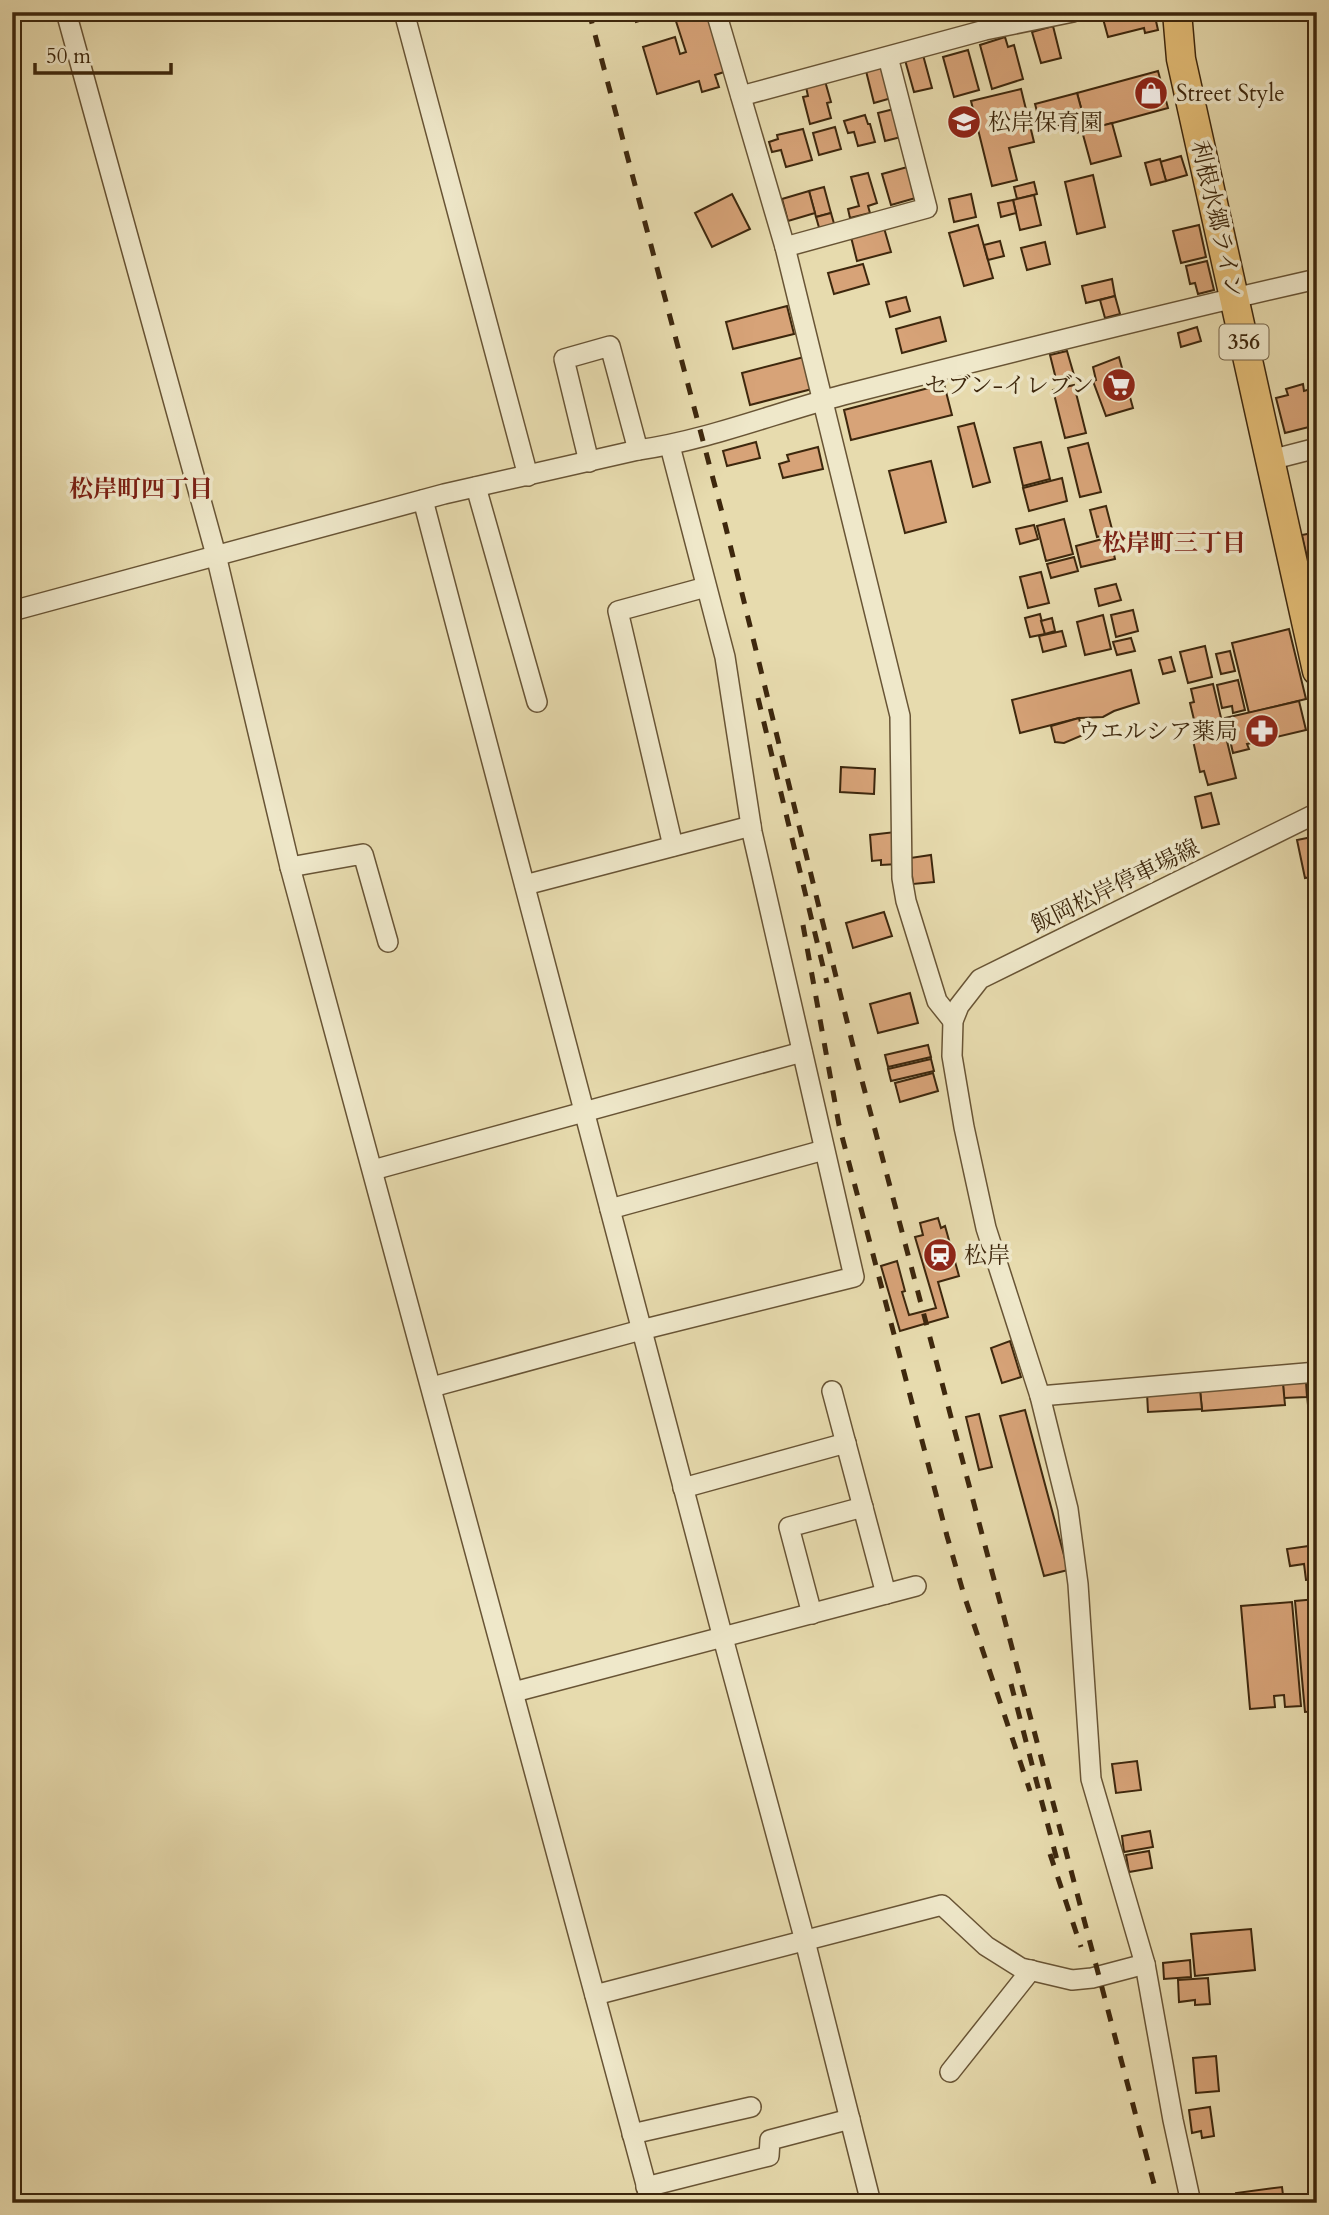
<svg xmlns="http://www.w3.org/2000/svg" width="1329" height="2215" font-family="Cardo,'Noto Serif JP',serif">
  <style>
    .building { fill: #d7a378; stroke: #3d270d; stroke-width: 2 }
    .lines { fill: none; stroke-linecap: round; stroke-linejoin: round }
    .minor-casing { stroke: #685435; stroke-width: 22 }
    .highway-casing { stroke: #3d270d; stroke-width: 31 }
    .minor { stroke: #efe8ca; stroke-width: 19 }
    .highway { stroke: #e4be77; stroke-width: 28 }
    .rail { stroke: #3d270d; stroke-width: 5; stroke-dasharray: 12 12; stroke-linecap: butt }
    .labels { text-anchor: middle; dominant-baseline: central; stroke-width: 7; stroke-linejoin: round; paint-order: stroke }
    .shield { fill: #efe8ca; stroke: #726146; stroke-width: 2 }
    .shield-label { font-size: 21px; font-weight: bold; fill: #3d270d }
    .poi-label { font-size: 23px; fill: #3d270d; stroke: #efe8ca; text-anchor: start }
    .street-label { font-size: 23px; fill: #3d270d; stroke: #efe8ca }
    .neighbourhood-label { font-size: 24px; font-weight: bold; fill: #7a1f14; stroke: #efe8ca }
  </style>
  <rect width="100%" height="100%" fill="#e7dbae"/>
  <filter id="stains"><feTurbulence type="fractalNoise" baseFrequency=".00286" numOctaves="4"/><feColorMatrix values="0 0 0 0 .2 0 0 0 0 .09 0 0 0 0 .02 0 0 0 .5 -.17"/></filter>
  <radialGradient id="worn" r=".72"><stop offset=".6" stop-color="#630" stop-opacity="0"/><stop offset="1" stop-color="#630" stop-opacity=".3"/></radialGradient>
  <g class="building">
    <path d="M633,12h36l-33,10z"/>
    <path d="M673,12h36l18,59 -12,4 4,12 -17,5 -3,-11 -42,13 -14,-47 32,-10 5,17 6,-2z"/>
    <path d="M1114,12h40l4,18 -13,3 -1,-5 -36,9 -6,-22z"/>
    <path d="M1053,26l8,32 -20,5 -9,-31z"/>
    <path d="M1005,37l3,10 6,-2 9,34 -31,10 -12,-44z"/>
    <path d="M968,50l11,40 -25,7 -11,-40z"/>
    <path d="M923,55l9,33 -18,4 -9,-32z"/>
    <path d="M886,65l9,32 -21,6 -8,-32z"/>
    <path d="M1158,71l10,37 -81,22 -10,-37z"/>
    <path d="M825,81l6,21 -4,1 4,15 -21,6 -7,-27 5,-1 -2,-9z"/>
    <path d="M1021,89l13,53 -25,6 8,32 -25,6 -21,-85z"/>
    <path d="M1077,93l10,37 -15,4 -3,-11 -27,7 -7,-26z"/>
    <path d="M898,108l7,28 -20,5 -7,-28z"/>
    <path d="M865,115l3,9h2l5,18 -17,4 -4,-14 -6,1 -4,-12z"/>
    <path d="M1112,123l9,33 -30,8 -9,-33z"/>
    <path d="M835,127l6,22 -22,6 -6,-22z"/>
    <path d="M803,129l9,31 -26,7 -5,-17 -9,2 -3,-10 9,-3 -1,-4z"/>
    <path d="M1181,156l6,19 -21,6 -6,-19z"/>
    <path d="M1160,159l6,22 -15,4 -6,-22z"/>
    <path d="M911,166l8,31 -28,8 -9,-31z"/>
    <path d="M868,173l9,30 -9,3 2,7 -20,5 -2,-9 11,-3 -8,-29z"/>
    <path d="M1093,175l12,52 -28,7 -12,-52z"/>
    <path d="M1034,182l3,12 -20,5 -3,-12z"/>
    <path d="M824,187l7,26 -15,4 -7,-26z"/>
    <path d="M809,191l6,22 -27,8 -6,-22z"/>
    <path d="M732,194l18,35 -38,18 -17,-34z"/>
    <path d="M971,194l5,23 -22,5 -5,-23z"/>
    <path d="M1034,195l7,30 -21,5 -7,-30z"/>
    <path d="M1013,200l3,13 -15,4 -3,-14z"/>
    <path d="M831,213l4,14 -15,4 -4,-14z"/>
    <path d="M978,225l15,53 -29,8 -15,-53z"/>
    <path d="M1199,225l7,32 -25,6 -8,-32z"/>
    <path d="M884,228l7,24 -34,9 -6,-24z"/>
    <path d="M1000,241l4,15 -16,4 -4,-15z"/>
    <path d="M1045,242l5,22 -23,6 -6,-22z"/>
    <path d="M1207,261l7,29 -16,4 -3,-11 -5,1 -4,-18z"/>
    <path d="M863,264l6,20 -35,10 -6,-21z"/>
    <path d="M1112,279l3,17 -29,7 -4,-17z"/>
    <path d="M1115,296l5,18 -15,4 -5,-18z"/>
    <path d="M906,297l4,14 -20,6 -4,-15z"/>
    <path d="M787,306l7,28 -61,15 -7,-27z"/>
    <path d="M940,317l6,24 -44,12 -6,-24z"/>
    <path d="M1197,327l4,14 -20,6 -3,-14z"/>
    <path d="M1067,351l7,24 -18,4 -6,-24z"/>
    <path d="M804,357l8,32 -62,16 -8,-32z"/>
    <path d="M1119,357l14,51 -27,8 -13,-35 3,-1 -3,-13z"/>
    <path d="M944,384l8,31 -101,25 -7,-30z"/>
    <path d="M1303,384l1,7 13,-4v38l-32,8 -9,-35 12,-3 -2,-6z"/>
    <path d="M1074,385l12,48 -21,5 -12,-48z"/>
    <path d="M974,423l16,59 -17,5 -15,-60z"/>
    <path d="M756,442l4,16 -33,8 -4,-15z"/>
    <path d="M1041,442l9,37 -27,7 -9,-38z"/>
    <path d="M1088,443l13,49 -21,5 -12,-49z"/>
    <path d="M818,447l5,22 -40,9 -4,-14 10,-3 -2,-6z"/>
    <path d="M931,461l15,61 -41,11 -16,-62z"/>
    <path d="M1062,478l5,23 -38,10 -6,-23z"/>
    <path d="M1106,506l7,27 -16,4 -7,-27z"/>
    <path d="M1064,519l9,35 -27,7 -9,-35z"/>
    <path d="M1034,525l4,14 -18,5 -4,-15z"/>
    <path d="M1317,532v37l-7,2 -8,-36z"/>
    <path d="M1110,537l5,22 -34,8 -5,-21z"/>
    <path d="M1074,557l4,14 -27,7 -4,-14z"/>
    <path d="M1041,572l8,31 -21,5 -8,-31z"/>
    <path d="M1116,584l5,16 -22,6 -4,-17z"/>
    <path d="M1133,610l5,21 -22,6 -5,-22z"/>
    <path d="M1040,614l5,20 -15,3 -5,-19z"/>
    <path d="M1103,615l8,34 -26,6 -8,-33z"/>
    <path d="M1052,618l3,13 -10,3 -4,-13z"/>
    <path d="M1289,629l17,70 -57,14 -17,-70z"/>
    <path d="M1062,631l4,15 -23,6 -4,-16z"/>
    <path d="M1131,638l4,13 -18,4 -4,-13z"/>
    <path d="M1205,646l7,31 -24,6 -8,-31z"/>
    <path d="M1230,651l5,20 -14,3 -5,-20z"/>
    <path d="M1171,657l4,14 -12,3 -4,-14z"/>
    <path d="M1131,670l8,33 -25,8 -11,6 -24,1 -59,15 -8,-33z"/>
    <path d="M1238,680l7,30 -12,3 -1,-7 -10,2 -5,-23z"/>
    <path d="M1213,684l9,38 -26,6 -6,-25 4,-1 -3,-13z"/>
    <path d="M1299,701l7,29 -59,14 2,5 -16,4 -8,-35z"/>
    <path d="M1079,718l4,17 -19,8 -9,-1 -4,-16z"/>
    <path d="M1224,729l12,49 -28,7 -4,-14 -4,1 -8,-36z"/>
    <path d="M841,767l34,2 -1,25 -34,-2z"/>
    <path d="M1211,793l8,31 -17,4 -7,-31z"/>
    <path d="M895,832l3,32 -17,1v-5l-9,1 -2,-26z"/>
    <path d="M1317,836v40l-12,2 -8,-38z"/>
    <path d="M931,855l3,27 -21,2 -3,-26z"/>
    <path d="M884,912l8,24 -39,12 -7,-25z"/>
    <path d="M910,993l8,30 -40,10 -8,-29z"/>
    <path d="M928,1045l3,12 -43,10 -3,-12z"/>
    <path d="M931,1059l3,12 -43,10 -3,-12z"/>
    <path d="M933,1073l5,18 -38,11 -5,-19z"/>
    <path d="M938,1218l3,10 4,-2 14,50 -21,6 10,35 -48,14 -19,-65 16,-5 8,30 -3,1 7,23 27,-7 -21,-71 8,-2 -3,-12z"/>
    <path d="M1010,1341l11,36 -19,6 -11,-35z"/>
    <path d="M1306,1382h11v46h-7z"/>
    <path d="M1306,1382l1,15 -23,1 -1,-14z"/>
    <path d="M1283,1384l2,21 -83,6 -2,-21z"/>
    <path d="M1200,1390l2,19 -54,3 -1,-19z"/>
    <path d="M1025,1410l43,160 -24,6 -44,-160z"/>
    <path d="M979,1414l13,53 -13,3 -13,-53z"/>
    <path d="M1316,1545l1,34 -11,1 -2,-16 -14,2 -3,-17z"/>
    <path d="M1317,1599v112l-12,1 -10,-111z"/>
    <path d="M1292,1602l9,104 -16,1 -1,-12 -10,1 1,11 -25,2 -9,-103z"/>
    <path d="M1137,1761l4,29 -25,3 -4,-29z"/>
    <path d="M1150,1831l3,16 -29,5 -2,-16z"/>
    <path d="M1149,1851l3,17 -23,4 -3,-17z"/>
    <path d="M1251,1929l4,41 -60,6 -4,-42z"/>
    <path d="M1190,1960l1,17 -27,2 -1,-16z"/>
    <path d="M1208,1978l2,26 -15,1v-5l-16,2 -1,-22z"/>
    <path d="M1216,2056l3,35 -23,2 -3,-35z"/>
    <path d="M1210,2107l4,29 -12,2 -1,-7 -9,2 -3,-23z"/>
    <path d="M1282,2187l2,16h-47l-1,-10z"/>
  </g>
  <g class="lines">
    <g class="minor-casing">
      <g id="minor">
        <path d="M66,12l150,543 74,312 361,1336"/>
        <path d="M404,12l124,464"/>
        <path d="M716,12l69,235 115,469 2,162 4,23 31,100 16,20"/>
        <path d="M741,96l244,-66 88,-18"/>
        <path d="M785,247l142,-39 -39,-151"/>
        <path d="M1270,460l47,-12"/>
        <path d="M589,462l-25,-103 46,-13 28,104"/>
        <path d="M476,487l61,215"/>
        <path d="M423,500l300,1138 82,303 66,262"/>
        <path d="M12,611l432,-117 194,-44c70,-10 137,-37 205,-55 157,-40 315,-80 474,-116"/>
        <path d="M673,846l-55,-235 88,-24"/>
        <path d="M290,867l73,-13 25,88"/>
        <path d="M525,885l226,-59"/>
        <path d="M373,1170l429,-118"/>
        <path d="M610,1209l214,-59"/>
        <path d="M432,1387l209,-57 213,-53 -102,-445 -27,-175 -55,-211"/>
        <path d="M832,1391l54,203"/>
        <path d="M1040,1396l277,-24"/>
        <path d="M683,1488l163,-45"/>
        <path d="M812,1614l-23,-87 74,-20"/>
        <path d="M514,1692l402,-106"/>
        <path d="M595,1995l347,-90 44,41 35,22 51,12 20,-2 53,-14"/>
        <path d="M950,2072l81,-102"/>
        <path d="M632,2134l119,-27"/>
        <path d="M646,2187l123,-31 1,-16 80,-21"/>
        <path d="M1191,2203l-18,-83 -28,-156 -54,-185 -13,-195 -10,-75 -28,-113 -54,-168 -22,-101 -12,-71 1,-35 6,-15 21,-27 337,-166"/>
      </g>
    </g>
    <g class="highway-casing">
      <path id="highway" d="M1177,12l4,47 136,612"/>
    </g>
    <use href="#minor" class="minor"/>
    <use href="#highway" class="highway"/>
    <g class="rail">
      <path d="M589,12l135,508 132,538 303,1145"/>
      <path d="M758,698l69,285"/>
      <path d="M803,925l36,200 108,411 17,59 66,196"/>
      <path d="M1011,1684l46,176"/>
      <path d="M1050,1854l31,93"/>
    </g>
  </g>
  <defs>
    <g id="shop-disc" transform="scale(1.75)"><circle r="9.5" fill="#8f2418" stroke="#efe8ca"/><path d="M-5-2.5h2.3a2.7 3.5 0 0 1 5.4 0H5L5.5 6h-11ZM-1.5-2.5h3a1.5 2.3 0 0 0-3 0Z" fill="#fff"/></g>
    <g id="school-disc" transform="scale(1.75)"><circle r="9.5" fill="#8f2418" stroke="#efe8ca"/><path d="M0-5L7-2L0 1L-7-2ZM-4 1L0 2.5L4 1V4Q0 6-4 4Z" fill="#fff"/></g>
    <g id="supermarket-disc" transform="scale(1.75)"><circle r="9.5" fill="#8f2418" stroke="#efe8ca"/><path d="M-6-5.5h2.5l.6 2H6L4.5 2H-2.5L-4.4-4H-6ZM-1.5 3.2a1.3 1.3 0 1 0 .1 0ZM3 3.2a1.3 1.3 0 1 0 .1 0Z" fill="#fff"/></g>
    <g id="pharmacy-disc" transform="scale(1.75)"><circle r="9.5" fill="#8f2418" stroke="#efe8ca"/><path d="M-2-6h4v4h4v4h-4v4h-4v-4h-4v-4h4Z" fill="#fff"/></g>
    <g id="station-disc" transform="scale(1.75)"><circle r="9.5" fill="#8f2418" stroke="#efe8ca"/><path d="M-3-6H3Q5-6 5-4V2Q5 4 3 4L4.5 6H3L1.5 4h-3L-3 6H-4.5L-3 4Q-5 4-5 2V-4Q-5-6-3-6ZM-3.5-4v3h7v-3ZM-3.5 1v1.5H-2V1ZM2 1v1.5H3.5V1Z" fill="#fff"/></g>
  </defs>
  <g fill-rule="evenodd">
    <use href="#shop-disc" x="1151" y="93"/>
    <use href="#school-disc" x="964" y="122"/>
    <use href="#supermarket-disc" x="1119" y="385"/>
    <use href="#pharmacy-disc" x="1262" y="731"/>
    <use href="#station-disc" x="940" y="1255"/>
  </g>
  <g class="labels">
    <rect class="shield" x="1219.5" y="324.5" width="49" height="35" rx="5"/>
    <g class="shield-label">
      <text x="1244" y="342">356</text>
    </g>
    <g class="poi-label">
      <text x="1176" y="93">Street Style</text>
      <text x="988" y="122">松岸保育園</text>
      <text x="1094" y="385" text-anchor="end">セブン-イレブン</text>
      <text x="1238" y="731" text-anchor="end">ウエルシア薬局</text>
      <text x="964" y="1255">松岸</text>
    </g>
    <g class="street-label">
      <text transform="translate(1217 219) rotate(77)">利根水郷ライン</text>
      <text transform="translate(1115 886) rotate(-26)">飯岡松岸停車場線</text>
    </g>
    <g class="neighbourhood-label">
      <text x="141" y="489">松岸町四丁目</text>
      <text x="1174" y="543">松岸町三丁目</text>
    </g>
  </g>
  <rect width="1329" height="2215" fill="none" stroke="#e7dbae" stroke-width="42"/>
  <rect x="14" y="14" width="1301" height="2187" fill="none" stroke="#3d270d" stroke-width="3.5"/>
  <rect x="21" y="21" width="1287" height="2173" fill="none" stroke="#3d270d" stroke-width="2"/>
  <path d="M35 63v10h136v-10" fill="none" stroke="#3d270d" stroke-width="3.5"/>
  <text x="46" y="63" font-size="21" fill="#3d270d" stroke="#efe8ca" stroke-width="5" paint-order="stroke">50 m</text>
  <rect width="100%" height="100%" filter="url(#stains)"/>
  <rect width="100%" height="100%" fill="url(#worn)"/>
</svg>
